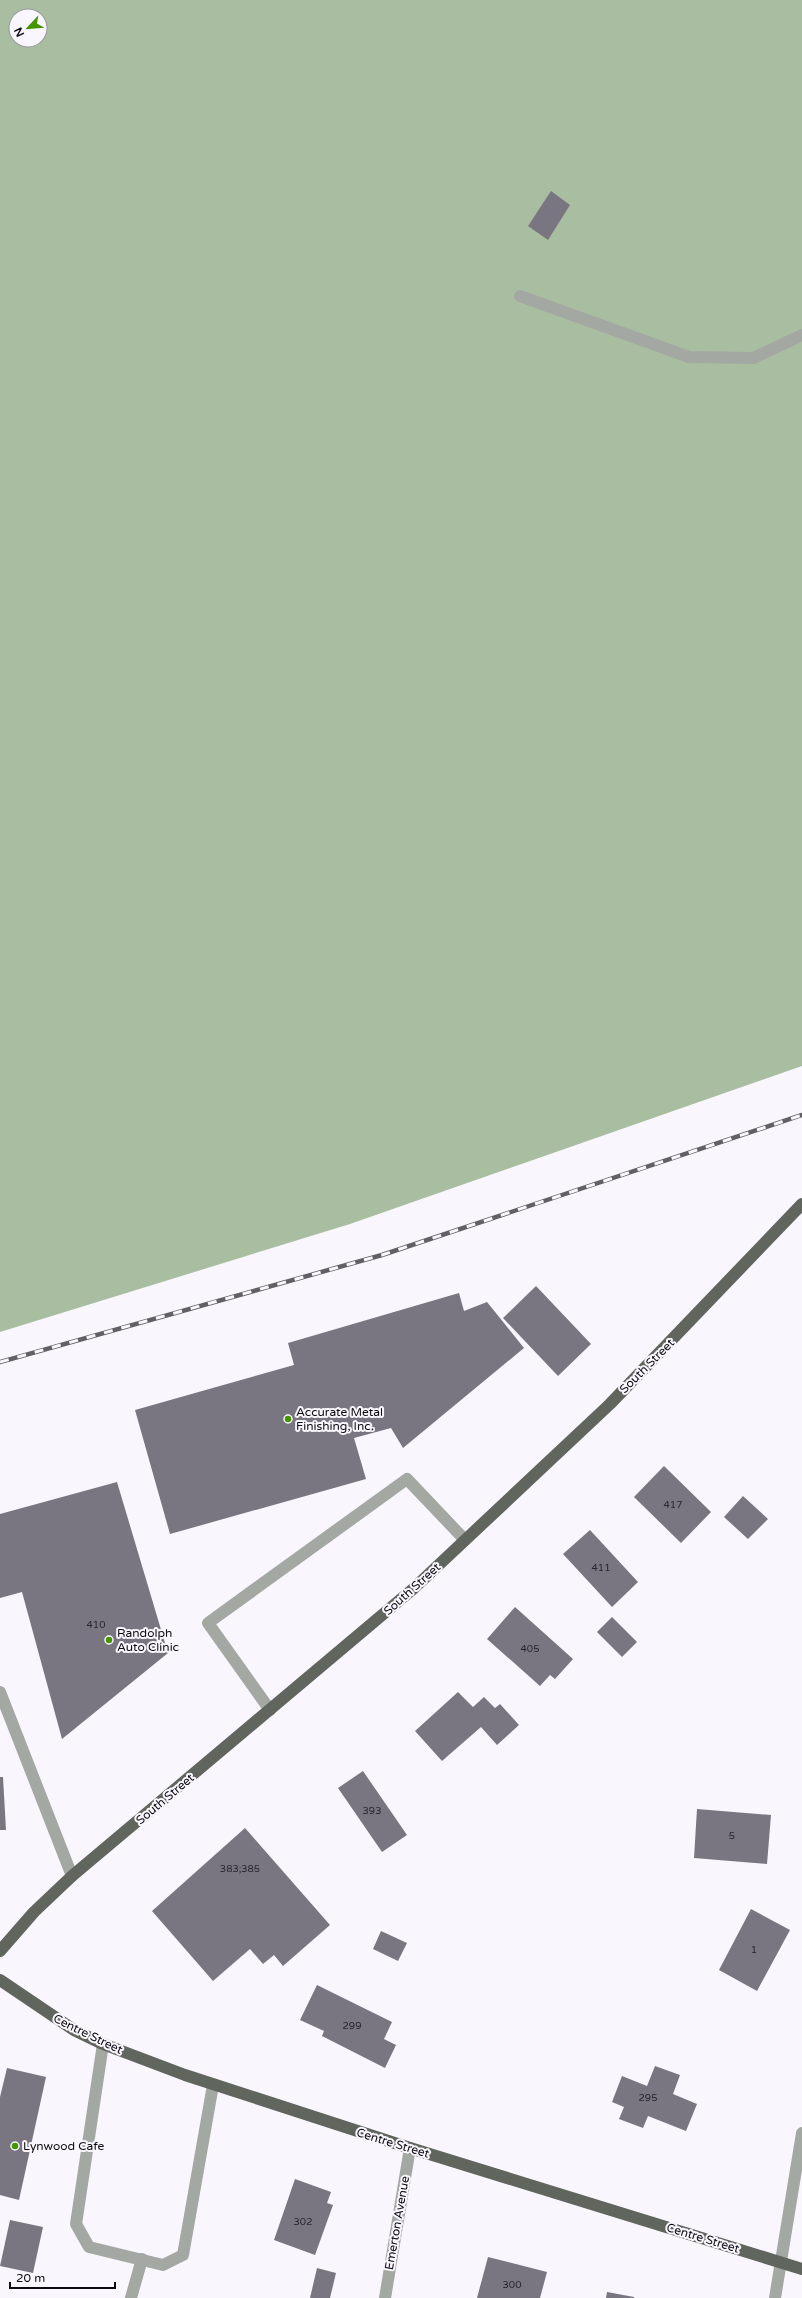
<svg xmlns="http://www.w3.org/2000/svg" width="802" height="2298" font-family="'Varela Round',sans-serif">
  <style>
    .forest { fill: #a9bea0; fill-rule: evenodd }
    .building { fill: #7a7681 }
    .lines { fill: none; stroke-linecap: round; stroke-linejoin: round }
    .minor { stroke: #a4a8a3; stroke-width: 12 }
    .major { stroke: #60665e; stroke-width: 12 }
    .rail-casing { stroke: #626065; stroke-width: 4.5 }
    .rail { stroke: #f9f6fe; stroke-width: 3; stroke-dasharray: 9; stroke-linecap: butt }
    .poi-dot { fill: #439600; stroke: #f9f6fe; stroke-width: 1.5 }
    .labels { text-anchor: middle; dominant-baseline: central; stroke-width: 4; stroke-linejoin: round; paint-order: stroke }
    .number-label { font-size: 10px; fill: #28262c }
    .street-label { font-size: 12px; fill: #0c0b0f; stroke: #f9f6fe }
    .poi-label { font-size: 12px; fill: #0c0b0f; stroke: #f9f6fe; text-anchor: start }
  </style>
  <rect width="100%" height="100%" fill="#f9f6fe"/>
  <path class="forest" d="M0,0h802v1066l-452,158 -350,108zM16,16h24v24h-24z"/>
  <g class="building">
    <path d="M551,191l19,14 -22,35 -20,-14z"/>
    <path d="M536,1286l55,58 -33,32 -55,-58z"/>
    <path d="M459,1293l5,18 23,-9 37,46 -121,100 -12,-20 -37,10 12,41 -196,55 -35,-124 159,-45 -6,-22z"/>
    <path d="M664,1466l47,46 -30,31 -47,-46z"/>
    <path d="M117,1482l51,171 -106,86 -40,-147 -22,6v-84z"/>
    <path d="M743,1496l25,23 -20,20 -24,-22z"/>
    <path d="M590,1530l48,52 -26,25 -49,-53z"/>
    <path d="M515,1607l58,52 -18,20 -5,-4 -10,11 -53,-47z"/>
    <path d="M612,1617l25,25 -15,15 -25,-25z"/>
    <path d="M458,1692l15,15 11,-10 11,11 5,-4 19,21 -22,20 -16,-18 -39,34 -27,-30z"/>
    <path d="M363,1771l44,64 -25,17 -44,-64z"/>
    <path d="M0,1777h3l3,53h-6z"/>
    <path d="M697,1809l74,6 -4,49 -73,-6z"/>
    <path d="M245,1828l85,97 -47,41 -9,-11 -11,9 -13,-15 -37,32 -61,-70z"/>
    <path d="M751,1909l39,21 -33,61 -38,-21z"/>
    <path d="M381,1931l26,12 -9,18 -25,-12z"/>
    <path d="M317,1985l75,37 -8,17 12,6 -11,23 -63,-32 2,-5 -24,-11z"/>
    <path d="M655,2066l25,9 -7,19 24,10 -11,27 -38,-15 -5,12 -24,-9 5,-12 -12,-5 10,-26 25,10z"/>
    <path d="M7,2068l39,9 -27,123 -19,-5v-98z"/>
    <path d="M295,2179l36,13 -4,11 6,2 -18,50 -41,-15z"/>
    <path d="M10,2220l33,7 -10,46 -33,-7z"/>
    <path d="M488,2257l59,15 -7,26h-63z"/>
    <path d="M317,2268l19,5 -6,25h-20z"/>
    <path d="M607,2292l27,5v1h-28z"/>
  </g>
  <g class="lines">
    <g class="minor">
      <path d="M520,296l169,61 64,1 49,-23"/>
      <path d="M0,1692l72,184"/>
      <path d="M270,1710l-62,-87 199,-144 58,61"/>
      <path d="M103,2044l-27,180 13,23 74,18 20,-10 30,-170"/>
      <path d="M131,2298l11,-39"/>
      <path d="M385,2298l25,-150"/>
      <path d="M775,2298l27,-165"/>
    </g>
    <g class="major">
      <path d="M0,1951l34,-39 38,-36 341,-287 197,-185 192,-200"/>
      <path d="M0,1980l74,50 29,14 82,31 225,73 392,121"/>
    </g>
    <g class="rail-casing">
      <path id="rail" d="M0,1362l382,-107 420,-140"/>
    </g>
    <use href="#rail" class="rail"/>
  </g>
  <g class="poi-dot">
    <circle cx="288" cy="1419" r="4"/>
    <circle cx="109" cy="1640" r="4"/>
    <circle cx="15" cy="2146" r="4"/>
  </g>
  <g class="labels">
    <g class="number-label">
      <text x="673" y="1505">417</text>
      <text x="601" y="1568">411</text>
      <text x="96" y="1625">410</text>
      <text x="530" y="1649">405</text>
      <text x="372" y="1811">393</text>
      <text x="732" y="1836">5</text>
      <text x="240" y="1869">383;385</text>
      <text x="754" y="1950">1</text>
      <text x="352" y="2026">299</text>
      <text x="648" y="2098">295</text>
      <text x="303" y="2222">302</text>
      <text x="512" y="2285">300</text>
    </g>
    <g class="street-label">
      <text transform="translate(647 1366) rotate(-45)">South Street</text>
      <text transform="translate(412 1589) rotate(-42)">South Street</text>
      <text transform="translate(165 1799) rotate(-40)">South Street</text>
      <text transform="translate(88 2034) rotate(26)">Centre Street</text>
      <text transform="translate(393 2143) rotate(17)">Centre Street</text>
      <text transform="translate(397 2223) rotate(-80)">Emerton Avenue</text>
      <text transform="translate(703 2238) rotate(17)">Centre Street</text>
    </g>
    <g class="poi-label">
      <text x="296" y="1412">Accurate Metal<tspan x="296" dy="14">Finishing, Inc.</tspan></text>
      <text x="117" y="1633">Randolph<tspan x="117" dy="14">Auto Clinic</tspan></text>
      <text x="23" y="2146">Lynwood Cafe</text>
    </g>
  </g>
  <g transform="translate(28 28) rotate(244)"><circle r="19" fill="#f9f6fe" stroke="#9a989e"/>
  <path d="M0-3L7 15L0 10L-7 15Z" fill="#439600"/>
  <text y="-6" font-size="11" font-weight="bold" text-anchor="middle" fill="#0c0b0f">N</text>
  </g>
  <path d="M10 2282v6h105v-6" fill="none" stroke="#0c0b0f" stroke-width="2"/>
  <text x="16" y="2282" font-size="12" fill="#0c0b0f" stroke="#f9f6fe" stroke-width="3" paint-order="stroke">20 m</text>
</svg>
